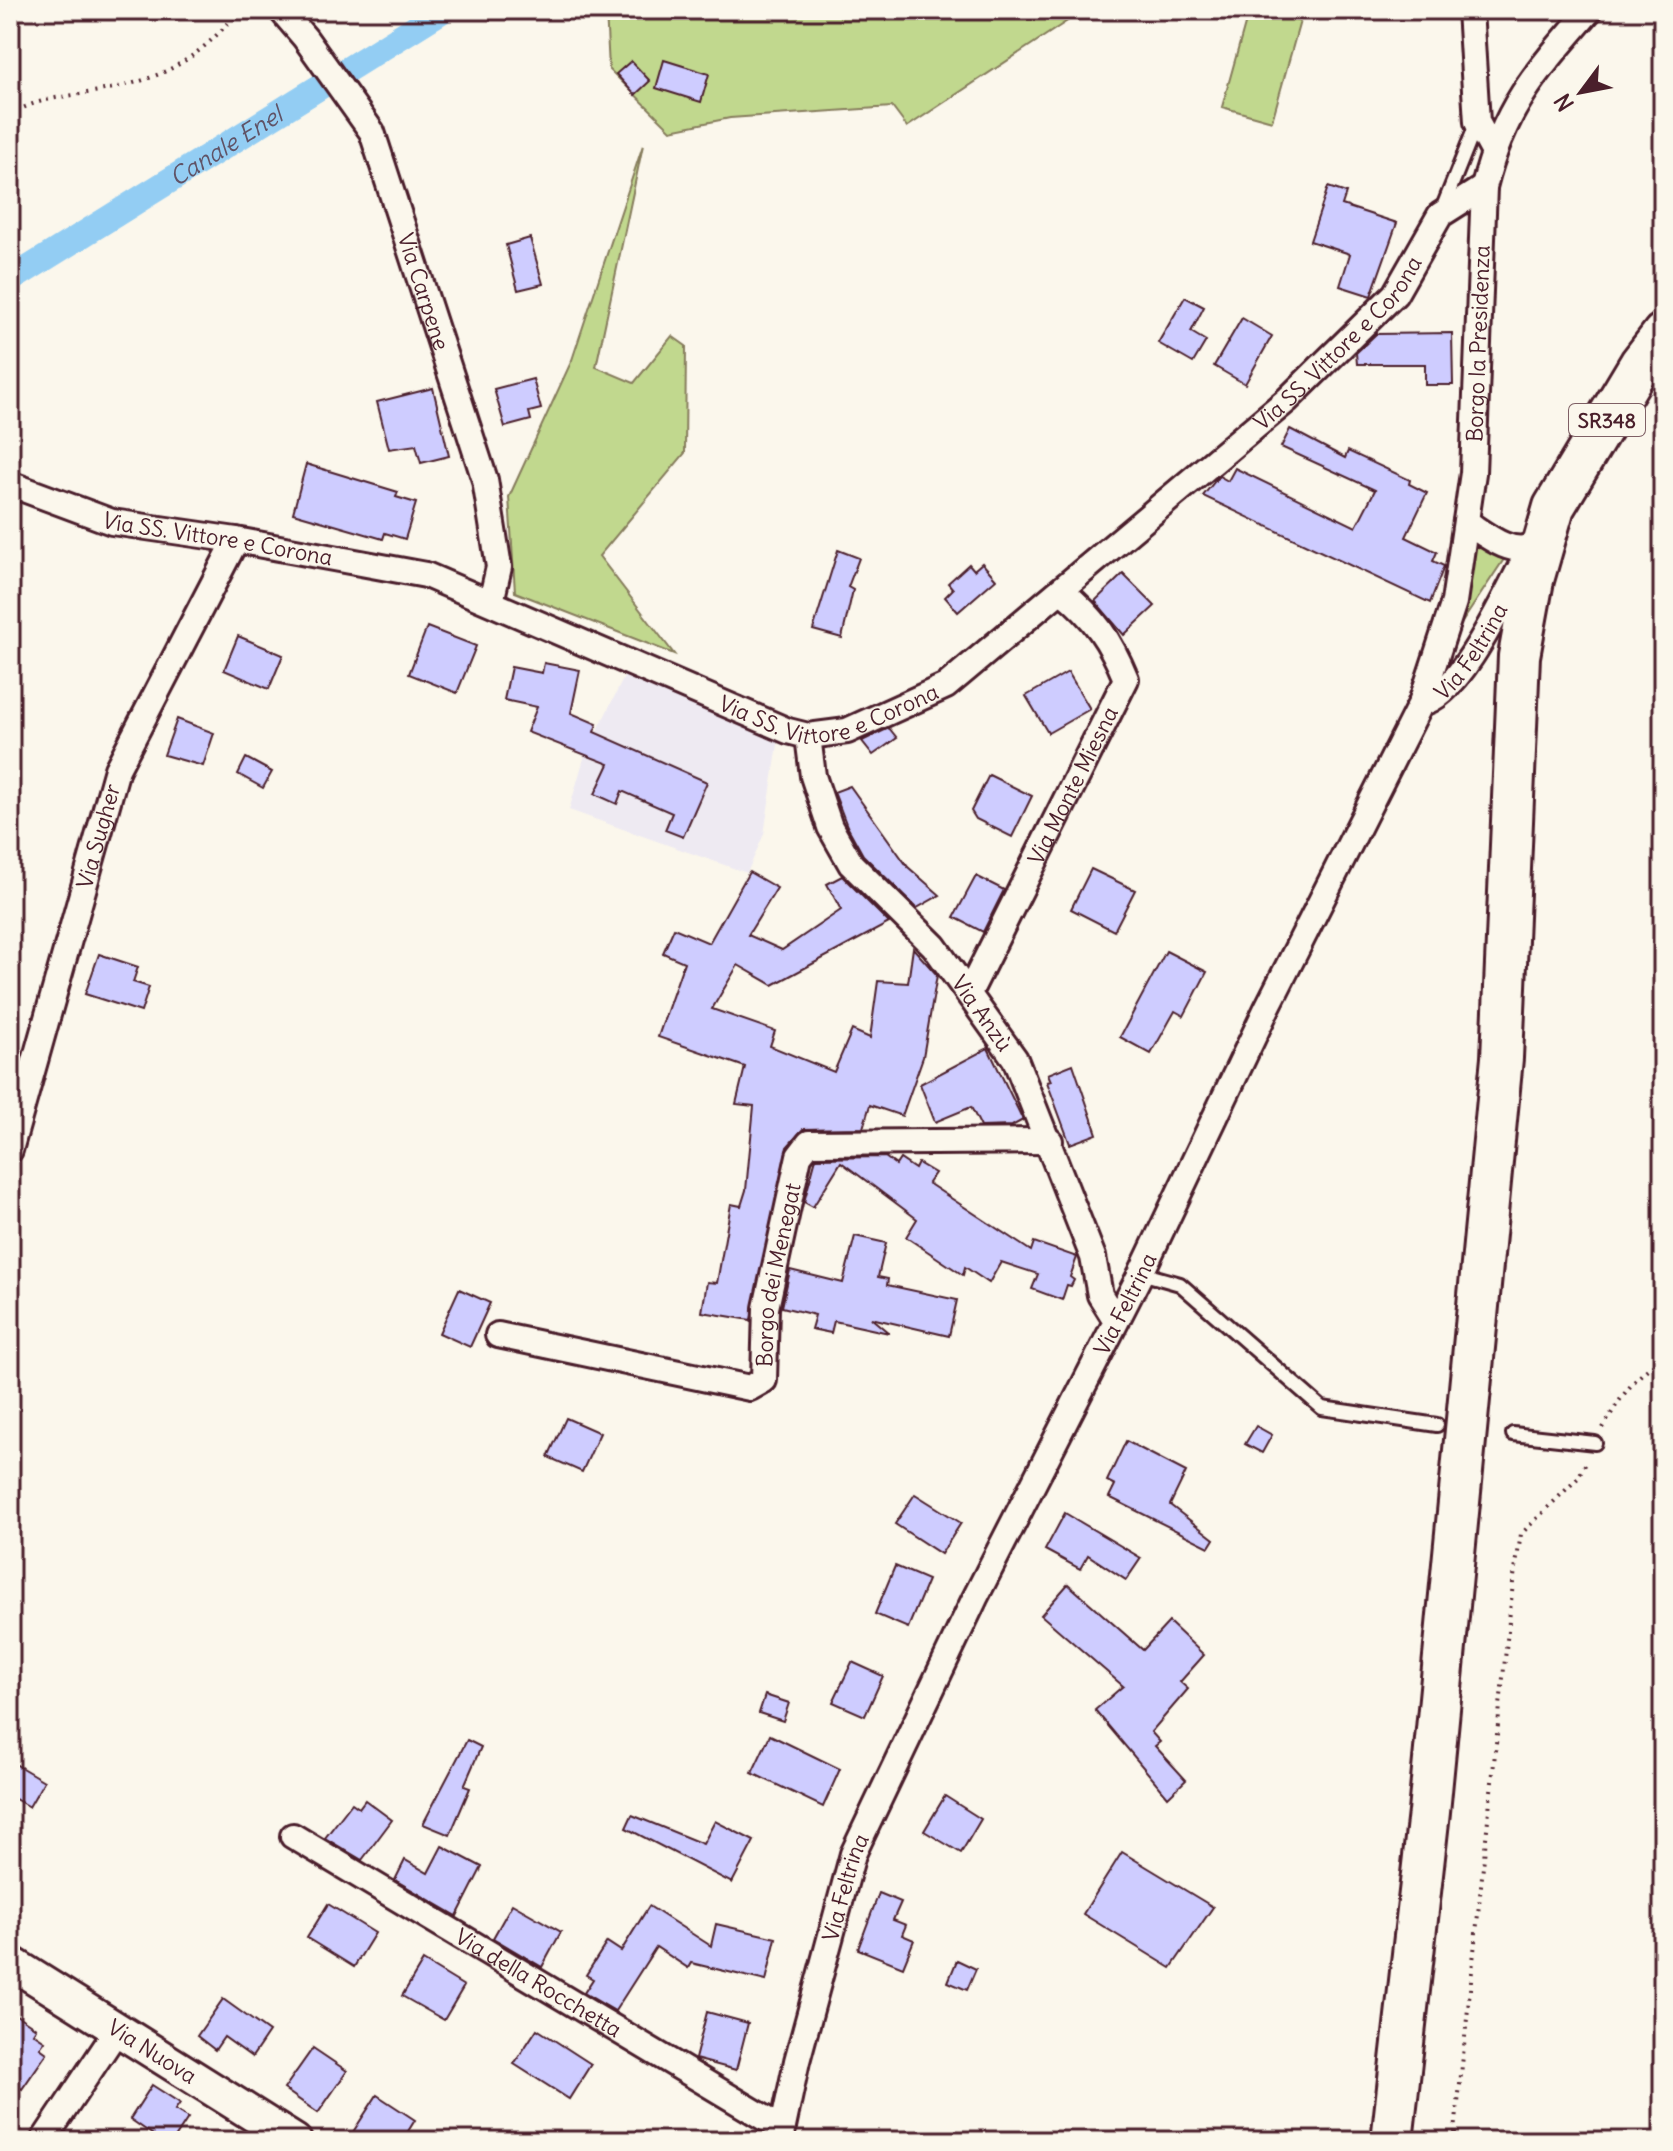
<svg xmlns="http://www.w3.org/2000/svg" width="1673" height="2151" font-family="Delius,sans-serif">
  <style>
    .built { fill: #eeeaf2 }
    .green { fill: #c1d88e; stroke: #867c5c; stroke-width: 2 }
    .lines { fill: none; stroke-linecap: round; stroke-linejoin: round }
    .canal { stroke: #93cdf3; stroke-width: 26 }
    .building { fill: #ceccff; stroke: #4a1f2b; stroke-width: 2 }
    .service-casing { stroke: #4a1f2b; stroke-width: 18 }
    .minor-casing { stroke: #4a1f2b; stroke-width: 30 }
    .tertiary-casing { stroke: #4a1f2b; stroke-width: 38 }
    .primary-casing { stroke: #4a1f2b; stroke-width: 46 }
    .path { stroke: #4a1f2b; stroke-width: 4; stroke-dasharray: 2 6; stroke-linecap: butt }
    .service { stroke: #fbf7ec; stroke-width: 12 }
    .minor { stroke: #fbf7ec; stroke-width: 24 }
    .tertiary { stroke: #fbf7ec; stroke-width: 32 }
    .primary { stroke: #fbf7ec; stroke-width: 40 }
    .labels { text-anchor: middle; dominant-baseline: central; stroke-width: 6; stroke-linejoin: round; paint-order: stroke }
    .shield { fill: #fbf7ec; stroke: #7f6065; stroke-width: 2 }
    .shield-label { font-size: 20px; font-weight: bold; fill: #4a1f2b }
    .street-label { font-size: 22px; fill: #4a1f2b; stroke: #fbf7ec }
    .water-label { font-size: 24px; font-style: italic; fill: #605367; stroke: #fbf7ec }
  </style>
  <rect width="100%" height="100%" fill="#fbf7ec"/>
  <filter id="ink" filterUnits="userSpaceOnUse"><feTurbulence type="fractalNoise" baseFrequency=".0125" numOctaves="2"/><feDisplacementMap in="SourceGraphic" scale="16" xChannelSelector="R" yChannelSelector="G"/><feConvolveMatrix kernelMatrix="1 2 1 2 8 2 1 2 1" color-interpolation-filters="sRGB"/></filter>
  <g filter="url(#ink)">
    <path class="built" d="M626,673l154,59 -16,102 -17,39 -178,-63 15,-52z"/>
    <g class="green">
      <path d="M606,10h478l-177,117 -15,-20 -162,11 -59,12 -62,-61z"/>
      <path d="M1249,10l51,11 -28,100 -50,-14z"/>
      <path d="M643,145l-47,222 38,16 38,-47 14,10 -1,107 -86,103 75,98 -159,-62 -6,-95 63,-137z"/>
      <path d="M1473,544l35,9 -49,74z"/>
    </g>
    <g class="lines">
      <path class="canal" id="s1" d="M10,280l433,-270"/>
    </g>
    <g class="building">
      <path d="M664,60l45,14 -8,28 -45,-14z"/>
      <path d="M631,61l19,20 -15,14 -19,-21z"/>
      <path d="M1328,187l18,6 -4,12 55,18 -26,73 -31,-10 10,-32 -40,-13z"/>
      <path d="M530,238l13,46 -25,6 -12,-45z"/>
      <path d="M1185,297l19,10 -13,25 15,9 -13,22 -35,-20z"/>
      <path d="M1242,318l30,18 -27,48 -31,-18z"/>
      <path d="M1452,333l1,52h-28v-21h-68l-1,-11 20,-19z"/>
      <path d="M533,379l8,30 -12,3 2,8 -26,7 -11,-38z"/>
      <path d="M433,388l16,68 -28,7 -5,-18 -27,4 -12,-47z"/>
      <path d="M1290,429l55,29 3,-7 62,29 -1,4 18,9 -21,44 31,15 -4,9 11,5 -14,37 -227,-107 16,-20 9,5 7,-13 121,59 19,-37 -94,-43z"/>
      <path d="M306,464l92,28 -2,5 20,6 -11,36 -20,-6 -2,6 -90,-26z"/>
      <path d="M838,550l21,8 -11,29 5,3 -11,48 -29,-8z"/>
      <path d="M982,563l14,16 -38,33 -13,-15 8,-8 -5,-6 21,-19 5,6z"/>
      <path d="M1123,574l32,32 -31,29 -29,-34z"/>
      <path d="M427,627l49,19 -19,47 -48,-19z"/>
      <path d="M238,636l45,19 -14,34 -45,-19z"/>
      <path d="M544,663l36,7 -9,43 26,11 -3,8 113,50 -24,55 -18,-7 7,-17 -50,-22 -5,13 -22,-10 14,-30 -82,-32 10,-25 -33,-7 7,-33 31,6z"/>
      <path d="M1068,672l22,37 -42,24 -22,-37z"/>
      <path d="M177,719l37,14 -11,33 -39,-11z"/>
      <path d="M889,728l8,10 -24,17 -11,-14z"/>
      <path d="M246,758l26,14 -9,16 -25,-14z"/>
      <path d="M989,775l43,21 -20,41 -36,-18 -5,-8z"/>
      <path d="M850,786l58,81 32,28 -23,13 -54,-53 -16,-29 -13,-34z"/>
      <path d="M1091,869l44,21 -21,41 -43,-22z"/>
      <path d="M749,872l28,16 -29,47 34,15 59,-40 -14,-26 15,-8 47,47 -116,62 -35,-20 -26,44 63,22 -5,15 64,26 18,-42 18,8 8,-57 30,2 5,-35 24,27 -14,82 -21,59 -32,-11 -7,23 -60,1 -16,18 -36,173 -49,-8 5,-30 10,1 14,-79 10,2 5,-16 8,-84 -18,-2 9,-37 -87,-30 26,-75 -21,-9 11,-25 35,15z"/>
      <path d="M976,876l28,14 -21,42 -29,-15z"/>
      <path d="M1166,951l41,21 -23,44 -9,-5 -24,43 -31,-17z"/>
      <path d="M99,954l39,13 -5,15 16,5 -8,25 -56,-18z"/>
      <path d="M988,1048l35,72 -11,6 -31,1 -10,-20 -36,15 -15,-38z"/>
      <path d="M1073,1064l24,70 -27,10 -23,-62 4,-1 -3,-7z"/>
      <path d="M885,1157l11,8 4,-6 15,10 3,-6 17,10 -7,10 103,68 3,-9 43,15 -7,20 4,3 -3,6 -4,-1 -5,15 -30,-11 6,-15 -37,-12 -12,21 -24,-16 -2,8 -57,-38 11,-18 -76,-57 -28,45 -9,-5 12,-44z"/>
      <path d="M855,1236l31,7 -8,34 10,2 -1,6 70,15 -8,36 -78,-18 18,15 -55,-12 -3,12 -20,-4 4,-14 -33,-8 8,-37 53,13z"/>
      <path d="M459,1289l31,14 -20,44 -31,-14z"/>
      <path d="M566,1418l34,15 -18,39 -34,-15z"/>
      <path d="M1256,1426l16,9 -10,18 -17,-9z"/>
      <path d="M1126,1441l60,31 -16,33 44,34 -5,8 -100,-50 6,-12 -8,-4z"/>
      <path d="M915,1494l46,29 -20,31 -46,-30z"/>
      <path d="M1065,1513l76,45 -15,22 -38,-25 -8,14 -35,-19z"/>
      <path d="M895,1566l33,14 -20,48 -33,-14z"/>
      <path d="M1068,1584l75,66 26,-28 35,33 -24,27 8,7 -37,43 9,10 -5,4 31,34 -18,17 -73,-87 28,-24 -82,-71z"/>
      <path d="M852,1662l31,14 -18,40 -32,-14z"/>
      <path d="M765,1695l24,8 -6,18 -24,-8z"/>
      <path d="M770,1735l70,34 -17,38 -71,-34z"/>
      <path d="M467,1740l14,7 -17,39 6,2 -20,47 -27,-11z"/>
      <path d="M10,1761l34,20 -15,26 -19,-11z"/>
      <path d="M945,1796l36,23 -20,34 -37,-22z"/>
      <path d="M365,1800l27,20 -30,40 -37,-22 27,-35 7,5z"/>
      <path d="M632,1815l71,29 12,-23 39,20 -22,42 -106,-55z"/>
      <path d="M442,1846l40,21 -25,49 -62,-36 10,-20 23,13z"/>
      <path d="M1122,1852l91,55 -42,61 -88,-54z"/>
      <path d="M879,1893l22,9 -8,18 13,5 -4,10 12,5 -11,27 -45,-18z"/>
      <path d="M328,1904l47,29 -21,34 -47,-29z"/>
      <path d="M512,1904l49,28 -19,35 -49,-29z"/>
      <path d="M649,1906l62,40 5,-22 60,14 -10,43 -75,-18 -3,5 -32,-21 -41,64 -31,-18 9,-14 -7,-4 21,-33 14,9z"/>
      <path d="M957,1960l19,9 -9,21 -19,-8z"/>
      <path d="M423,1961l41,25 -20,34 -42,-24z"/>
      <path d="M223,1999l46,33 -17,25 -28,-20 -9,13 -18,-14z"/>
      <path d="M10,2011l26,17 -3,5 12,8 -5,7 7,5 -25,36 -12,-8z"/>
      <path d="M707,2012l41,11 -12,47 -41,-11z"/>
      <path d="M537,2029l54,35 -22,35 -55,-35z"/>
      <path d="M313,2048l34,23 -29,42 -34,-24z"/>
      <path d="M152,2085l28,18 -5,7 13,8 -15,23h-11l-32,-22z"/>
      <path d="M377,2095l38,25 -13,21h-35l-14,-9z"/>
    </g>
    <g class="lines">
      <g class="service-casing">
        <g id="service">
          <path d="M1441,212l36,-90"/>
          <path d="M1141,1273l39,11 142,124 115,17"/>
          <path d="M1513,1434l82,9"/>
        </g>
      </g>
      <g class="minor-casing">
        <g id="minor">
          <path id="s2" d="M281,10l24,28 67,94 113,348 14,87 -8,35"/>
          <path d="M1470,10l7,112 16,29"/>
          <path id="s3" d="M10,484l102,38 124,18 190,35 362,156 20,5 39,-5 99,-45 341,-286 108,-106 45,-79 44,-28"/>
          <path d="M1466,522c19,12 44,34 66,24"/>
          <path id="s4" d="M1421,703c40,-6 87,-114 106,-148"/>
          <path id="s5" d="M808,736l5,40 17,51 21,37 83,82 81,113 78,198 7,38 15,24"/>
          <path id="s6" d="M969,993l157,-314c-16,-39 -31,-61 -64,-88"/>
          <path id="s7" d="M10,1150l107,-381 119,-229"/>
          <path id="s8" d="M498,1335l252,53 14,-8 2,-72 33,-152 10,-13 241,-2"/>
          <path id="s9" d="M293,1836l490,293"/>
          <path d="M43,2141l74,-111"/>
          <path id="s10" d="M780,2141l17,-80 56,-207 122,-256 166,-325 126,-265 154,-305 33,-101 19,-129 11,-286c20,-80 53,-116 106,-177"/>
        </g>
      </g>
      <g class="tertiary-casing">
        <g id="tertiary">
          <path id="s11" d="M10,1962l285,179"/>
        </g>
      </g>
      <g class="primary-casing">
        <path id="primary" d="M1392,2141l37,-329 73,-754 17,-402 14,-76 21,-73 86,-143 23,-30"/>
      </g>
      <g class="path">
        <path d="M10,115c23,-15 50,-18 77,-22 68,-11 108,-28 152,-83"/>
        <path d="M1603,1428c16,-29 31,-52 60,-70"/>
        <path d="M1454,2141l59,-558 8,-49 57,-56 9,-17"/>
      </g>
      <use href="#service" class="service"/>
      <use href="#minor" class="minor"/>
      <use href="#tertiary" class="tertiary"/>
      <use href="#primary" class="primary"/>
    </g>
  </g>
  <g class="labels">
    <rect class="shield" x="1569" y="404" width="76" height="32" rx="6"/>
    <g class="shield-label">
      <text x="1607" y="420">SR348</text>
    </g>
    <g class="street-label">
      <text stroke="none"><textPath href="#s2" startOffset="320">Via Carpene</textPath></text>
      <text stroke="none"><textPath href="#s3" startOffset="1512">Via SS. Vittore e Corona</textPath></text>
      <text stroke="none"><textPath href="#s10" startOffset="1946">Borgo la Presidenza</textPath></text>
      <text stroke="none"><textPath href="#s3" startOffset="216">Via SS. Vittore e Corona</textPath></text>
      <text stroke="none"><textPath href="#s4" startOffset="74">Via Feltrina</textPath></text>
      <text stroke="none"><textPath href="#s3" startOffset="864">Via SS. Vittore e Corona</textPath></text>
      <text stroke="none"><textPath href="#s6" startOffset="232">Via Monte Miesna</textPath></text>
      <text stroke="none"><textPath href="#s7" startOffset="326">Via Sugher</textPath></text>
      <text stroke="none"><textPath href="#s5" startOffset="336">Via Anzù</textPath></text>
      <text stroke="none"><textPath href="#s8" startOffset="380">Borgo dei Menegat</textPath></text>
      <text stroke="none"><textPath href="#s10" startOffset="910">Via Feltrina</textPath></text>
      <text stroke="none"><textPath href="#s10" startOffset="262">Via Feltrina</textPath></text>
      <text stroke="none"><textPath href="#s9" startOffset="286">Via della Rocchetta</textPath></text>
      <text stroke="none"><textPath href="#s11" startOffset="168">Via Nuova</textPath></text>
    </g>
    <g class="water-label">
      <text stroke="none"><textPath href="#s1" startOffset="254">Canale Enel</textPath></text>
    </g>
  </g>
  <rect width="1673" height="2151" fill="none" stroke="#fbf7ec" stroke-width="40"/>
  <rect x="20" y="20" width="1633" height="2111" fill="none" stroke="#4a1f2b" stroke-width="3" filter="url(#ink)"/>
  <g transform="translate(1581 92) rotate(238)" stroke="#fbf7ec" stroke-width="6" paint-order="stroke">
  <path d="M0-6L14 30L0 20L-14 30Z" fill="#4a1f2b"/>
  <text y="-12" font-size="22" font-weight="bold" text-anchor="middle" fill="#4a1f2b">N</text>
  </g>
</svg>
